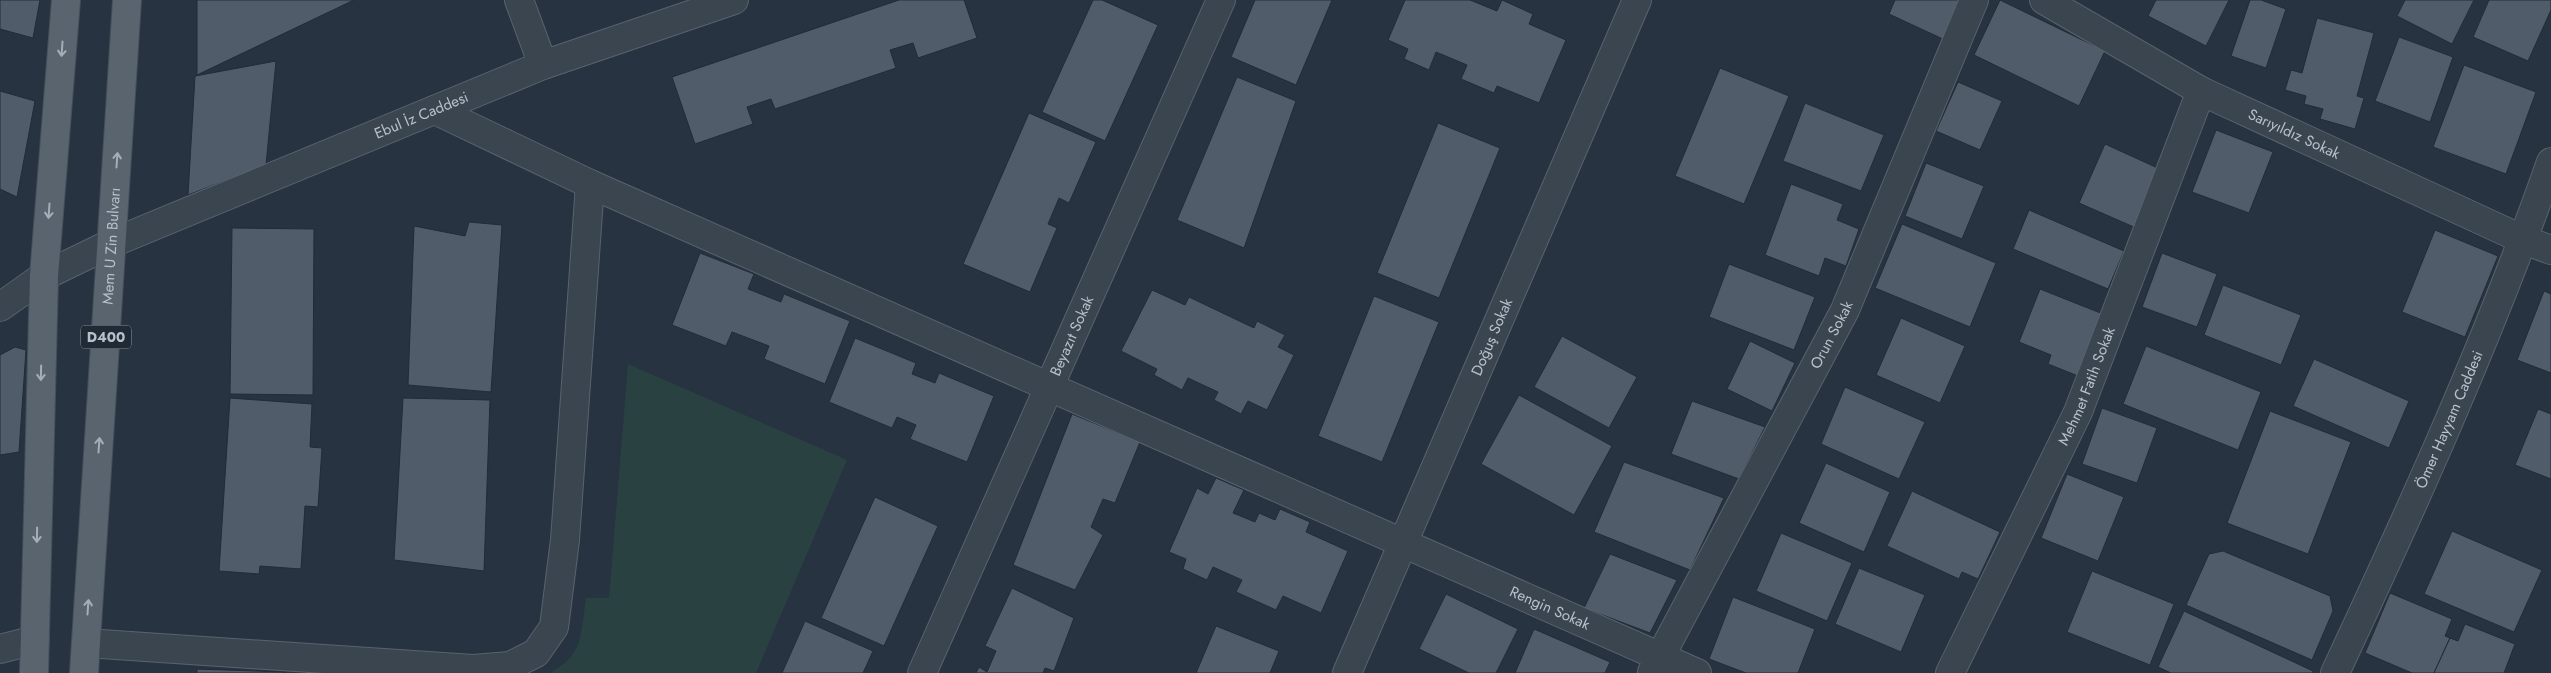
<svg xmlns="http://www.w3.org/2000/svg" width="2551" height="673" font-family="Jost,sans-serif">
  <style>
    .green { fill: #2a4142 }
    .building { fill: #505c6a; stroke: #222c37 }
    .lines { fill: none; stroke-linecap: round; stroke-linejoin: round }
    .minor-casing { stroke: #59636d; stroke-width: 30 }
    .tertiary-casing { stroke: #59636d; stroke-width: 30 }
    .primary-casing { stroke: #454e59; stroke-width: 30 }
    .minor { stroke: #3b4550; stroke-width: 28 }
    .tertiary { stroke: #3b4550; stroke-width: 28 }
    .primary { stroke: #59646f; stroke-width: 28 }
    .oneway { stroke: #a5aeb8 }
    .labels { text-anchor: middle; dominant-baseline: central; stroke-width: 4; stroke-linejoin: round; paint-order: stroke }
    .shield { fill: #202a35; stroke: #8a939d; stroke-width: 1 }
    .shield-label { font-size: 14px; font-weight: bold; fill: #b8c0ca }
    .street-label { font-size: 15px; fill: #b8c0ca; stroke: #202a35 }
  </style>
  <rect width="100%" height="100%" fill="#273340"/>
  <path class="green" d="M628,364l219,96 -91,213h-206c35,-20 30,-38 36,-75h23z"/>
  <g class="building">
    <path d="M0,0h40l-7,38 -33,-9z"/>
    <path d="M197,0h157l-157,75z"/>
    <path d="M899,0h65l13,38 -59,20 -5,-15 -23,7 6,18 -121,41 -4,-10 -24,8 6,17 -58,20 -23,-67z"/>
    <path d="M1093,0h9l56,25 -53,116 -63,-29z"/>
    <path d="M1255,0h77l-36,85 -65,-28z"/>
    <path d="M1405,0h65l27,11 5,-11 31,14 -4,10 37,16 -27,63 -42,-17 -3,7 -33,-14 6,-14 -31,-13 -7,18 -25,-11 4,-10 -20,-9z"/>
    <path d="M1895,0h69l-19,40 -56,-26z"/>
    <path d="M2000,0l105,51 -26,55 -105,-51z"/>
    <path d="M2156,0h73l-23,46 -58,-30z"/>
    <path d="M2250,0h11l25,9 -20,59 -35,-12z"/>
    <path d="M2405,0h69l-22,44 -55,-28z"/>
    <path d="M2489,0h62v10l-23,51 -55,-24z"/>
    <path d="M2317,18l57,15 -17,63 7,2 -9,31 -35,-10 3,-10 -19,-5 2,-8 -21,-6 6,-20 11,3z"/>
    <path d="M2399,37l54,20 -23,65 -55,-21z"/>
    <path d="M276,61l-10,104 -78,30 7,-119z"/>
    <path d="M2464,65l72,27 -30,82 -73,-27z"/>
    <path d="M1720,68l69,28 -45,108 -69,-28z"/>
    <path d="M1237,77l59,24 -52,147 -67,-28z"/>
    <path d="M1958,82l44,19 -22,49 -44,-19z"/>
    <path d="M0,91l35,10 -18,96 -17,-8z"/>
    <path d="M1805,103l79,32 -23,56 -78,-30z"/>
    <path d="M1029,113l67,29 -27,61 -10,-5 -11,26 9,4 -27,64 -67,-28z"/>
    <path d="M1438,123l62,25 -61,150 -62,-25z"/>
    <path d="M2216,130l57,22 -24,61 -57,-21z"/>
    <path d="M2105,144l57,26 -26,58 -57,-25z"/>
    <path d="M1926,163l58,23 -22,53 -57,-23z"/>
    <path d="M1791,184l52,20 -6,16 22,9 -13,37 -21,-8 -6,18 -54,-21z"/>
    <path d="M2029,210l95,41 -16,38 -95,-40z"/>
    <path d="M469,222l33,3 -11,167 -83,-7 6,-159 51,10z"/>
    <path d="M1902,224l94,39 -26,64 -95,-39z"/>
    <path d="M232,228l82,1 -1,166 -83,-1z"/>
    <path d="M2435,230l63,26 -33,81 -63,-25z"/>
    <path d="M700,253l54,21 -6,15 33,13 3,-8 66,27 -25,63 -61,-25 5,-13 -37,-14 -6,14 -54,-21z"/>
    <path d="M2162,253l55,21 -20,53 -55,-20z"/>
    <path d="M1729,264l86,33 -21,53 -85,-33z"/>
    <path d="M2223,285l78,30 -20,50 -77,-30z"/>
    <path d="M2040,289l63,25 -25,62 -30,-12 3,-9 -32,-13z"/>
    <path d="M1152,290l33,15 4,-8 65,31 3,-7 28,14 -7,12 16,8 -27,55 -19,-9 -7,13 -27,-14 4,-8 -30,-14 -6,12 -28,-15 3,-6 -36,-18z"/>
    <path d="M2544,291l7,3v79l-34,-13z"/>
    <path d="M1374,296l65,26 -57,140 -64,-26z"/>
    <path d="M1901,318l64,28 -25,57 -64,-28z"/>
    <path d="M1562,336l75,41 -28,51 -75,-41z"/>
    <path d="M855,338l61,25 -4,11 23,9 4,-10 55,23 -27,66 -57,-23 6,-14 -19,-8 -5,11 -63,-26z"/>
    <path d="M1750,341l45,22 -23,48 -45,-22z"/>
    <path d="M2146,346l115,46 -23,58 -115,-46z"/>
    <path d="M15,347l11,3 -7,102 -19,3v-100z"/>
    <path d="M2314,359l95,42 -20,47 -96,-42z"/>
    <path d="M1845,387l80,35 -26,57 -78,-35z"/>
    <path d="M1519,395l93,51 -38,69 -93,-51z"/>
    <path d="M230,398l82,6 -2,43 12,1 -4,59 -13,-1 -4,63 -41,-3 -1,8 -40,-3z"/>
    <path d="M403,398l87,2 -6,171 -90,-11z"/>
    <path d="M1692,401l73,26 -26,52 -68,-25z"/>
    <path d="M2102,408l55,20 -20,55 -55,-19z"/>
    <path d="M2538,409l13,5v65l-36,-14z"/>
    <path d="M2270,411l81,31 -43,112 -81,-31z"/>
    <path d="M1072,414l68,28 -25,61 -12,-4 -12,28 12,8 -28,55 -62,-25z"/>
    <path d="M1624,462l100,36 -34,72 -96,-38z"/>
    <path d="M1826,463l64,29 -26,60 -65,-29z"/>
    <path d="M2067,474l57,23 -26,64 -57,-23z"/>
    <path d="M1216,478l28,12 -11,23 22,9 4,-9 16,7 5,-11 30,13 -4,10 42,19 -27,62 -38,-17 -7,14 -40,-18 6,-12 -29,-13 -6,13 -24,-11 3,-10 -17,-7 28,-64 11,6z"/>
    <path d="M1912,491l88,41 -22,47 -16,-7 -3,7 -72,-33z"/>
    <path d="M875,497l63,29 -54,120 -63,-28z"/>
    <path d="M2452,531l90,39 -28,62 -90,-38z"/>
    <path d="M1781,533l71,30 -25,58 -71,-30z"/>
    <path d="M2223,551l107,45 3,15 -21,49 -126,-55 23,-51z"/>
    <path d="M1610,554l67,26 -27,53 -66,-25z"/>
    <path d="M1859,568l66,27 -24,57 -66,-28z"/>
    <path d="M2092,571l82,33 -24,61 -83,-33z"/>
    <path d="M1012,588l62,30 -20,53 -9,-3 -2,5h-67l3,-6 8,5 9,-21 -11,-5z"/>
    <path d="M2390,593l62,26 -7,17 5,2 -16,35h-22l-47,-20z"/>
    <path d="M1446,594l72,35 -22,44h-27l-50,-24z"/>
    <path d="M1733,597l82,32 -17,44h-52l-37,-14z"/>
    <path d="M2184,611l129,60 -1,2h-141l-13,-6z"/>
    <path d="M805,621l68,30 -10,22h-81z"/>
    <path d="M2465,624l50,20 -11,29h-70l16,-35 8,3z"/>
    <path d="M1216,626l63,25 -9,22h-74z"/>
    <path d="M1534,629l76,33 -5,11h-90z"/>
    <path d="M197,669l86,3v1h-86z"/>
  </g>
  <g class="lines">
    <g class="minor-casing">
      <g id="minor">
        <path d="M519,0l24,65"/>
        <path id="s1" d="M2044,0l157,91 323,149 27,10"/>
        <path id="s2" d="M435,110l155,74 1107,489"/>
        <path d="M86,643l387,26 37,-3 26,-13 18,-26 11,-87 25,-356"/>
        <path d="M0,649l35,-9"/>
        <path id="s3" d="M1652,672l193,-362 129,-310"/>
        <path id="s4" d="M922,673l299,-673"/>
        <path id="s5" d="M1347,673l290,-673"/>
        <path id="s6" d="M1950,673l128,-261 123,-321"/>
      </g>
    </g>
    <g class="tertiary-casing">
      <g id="tertiary">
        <path id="s7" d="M0,307l44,-31 68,-33 431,-178 191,-65"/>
        <path id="s8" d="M2335,673c78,-167 155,-337 216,-511"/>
      </g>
    </g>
    <g class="primary-casing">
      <g id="primary">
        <path d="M34,673l10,-397 22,-276"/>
        <path id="s9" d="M84,673l43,-673"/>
      </g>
    </g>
    <use href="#minor" class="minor"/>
    <use href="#tertiary" class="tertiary"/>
    <use href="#primary" class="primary"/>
  </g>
  <defs><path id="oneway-shaft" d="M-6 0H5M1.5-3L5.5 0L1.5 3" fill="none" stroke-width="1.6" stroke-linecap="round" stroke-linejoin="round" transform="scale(1.25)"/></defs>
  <g class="oneway">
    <use href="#oneway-shaft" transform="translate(62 49) rotate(94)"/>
    <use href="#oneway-shaft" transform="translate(117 160) rotate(-86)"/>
    <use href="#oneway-shaft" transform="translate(49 211) rotate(94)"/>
    <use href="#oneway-shaft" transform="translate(41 373) rotate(91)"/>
    <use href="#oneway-shaft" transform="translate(99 445) rotate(-86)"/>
    <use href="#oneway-shaft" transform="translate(37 535) rotate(91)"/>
    <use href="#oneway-shaft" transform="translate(88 607) rotate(-86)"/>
  </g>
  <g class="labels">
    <rect class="shield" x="81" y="325.5" width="50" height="23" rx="4"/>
    <g class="shield-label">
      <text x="106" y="337">D400</text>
    </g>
    <g class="street-label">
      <text stroke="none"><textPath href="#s7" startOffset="464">Ebul İz Caddesi</textPath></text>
      <text stroke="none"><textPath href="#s1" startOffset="284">Sarıyıldız Sokak</textPath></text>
      <text stroke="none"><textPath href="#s9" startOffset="428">Mem U Zin Bulvarı</textPath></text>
      <text stroke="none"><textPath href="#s3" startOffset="382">Orun Sokak</textPath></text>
      <text stroke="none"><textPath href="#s4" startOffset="369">Beyazıt Sokak</textPath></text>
      <text stroke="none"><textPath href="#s5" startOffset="366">Doğuş Sokak</textPath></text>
      <text stroke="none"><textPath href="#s6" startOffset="318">Mehmet Fatih Sokak</textPath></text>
      <text stroke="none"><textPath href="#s8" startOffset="278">Ömer Hayyam Caddesi</textPath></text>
      <text stroke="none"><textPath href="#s2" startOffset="1221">Rengin Sokak</textPath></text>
    </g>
  </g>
</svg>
